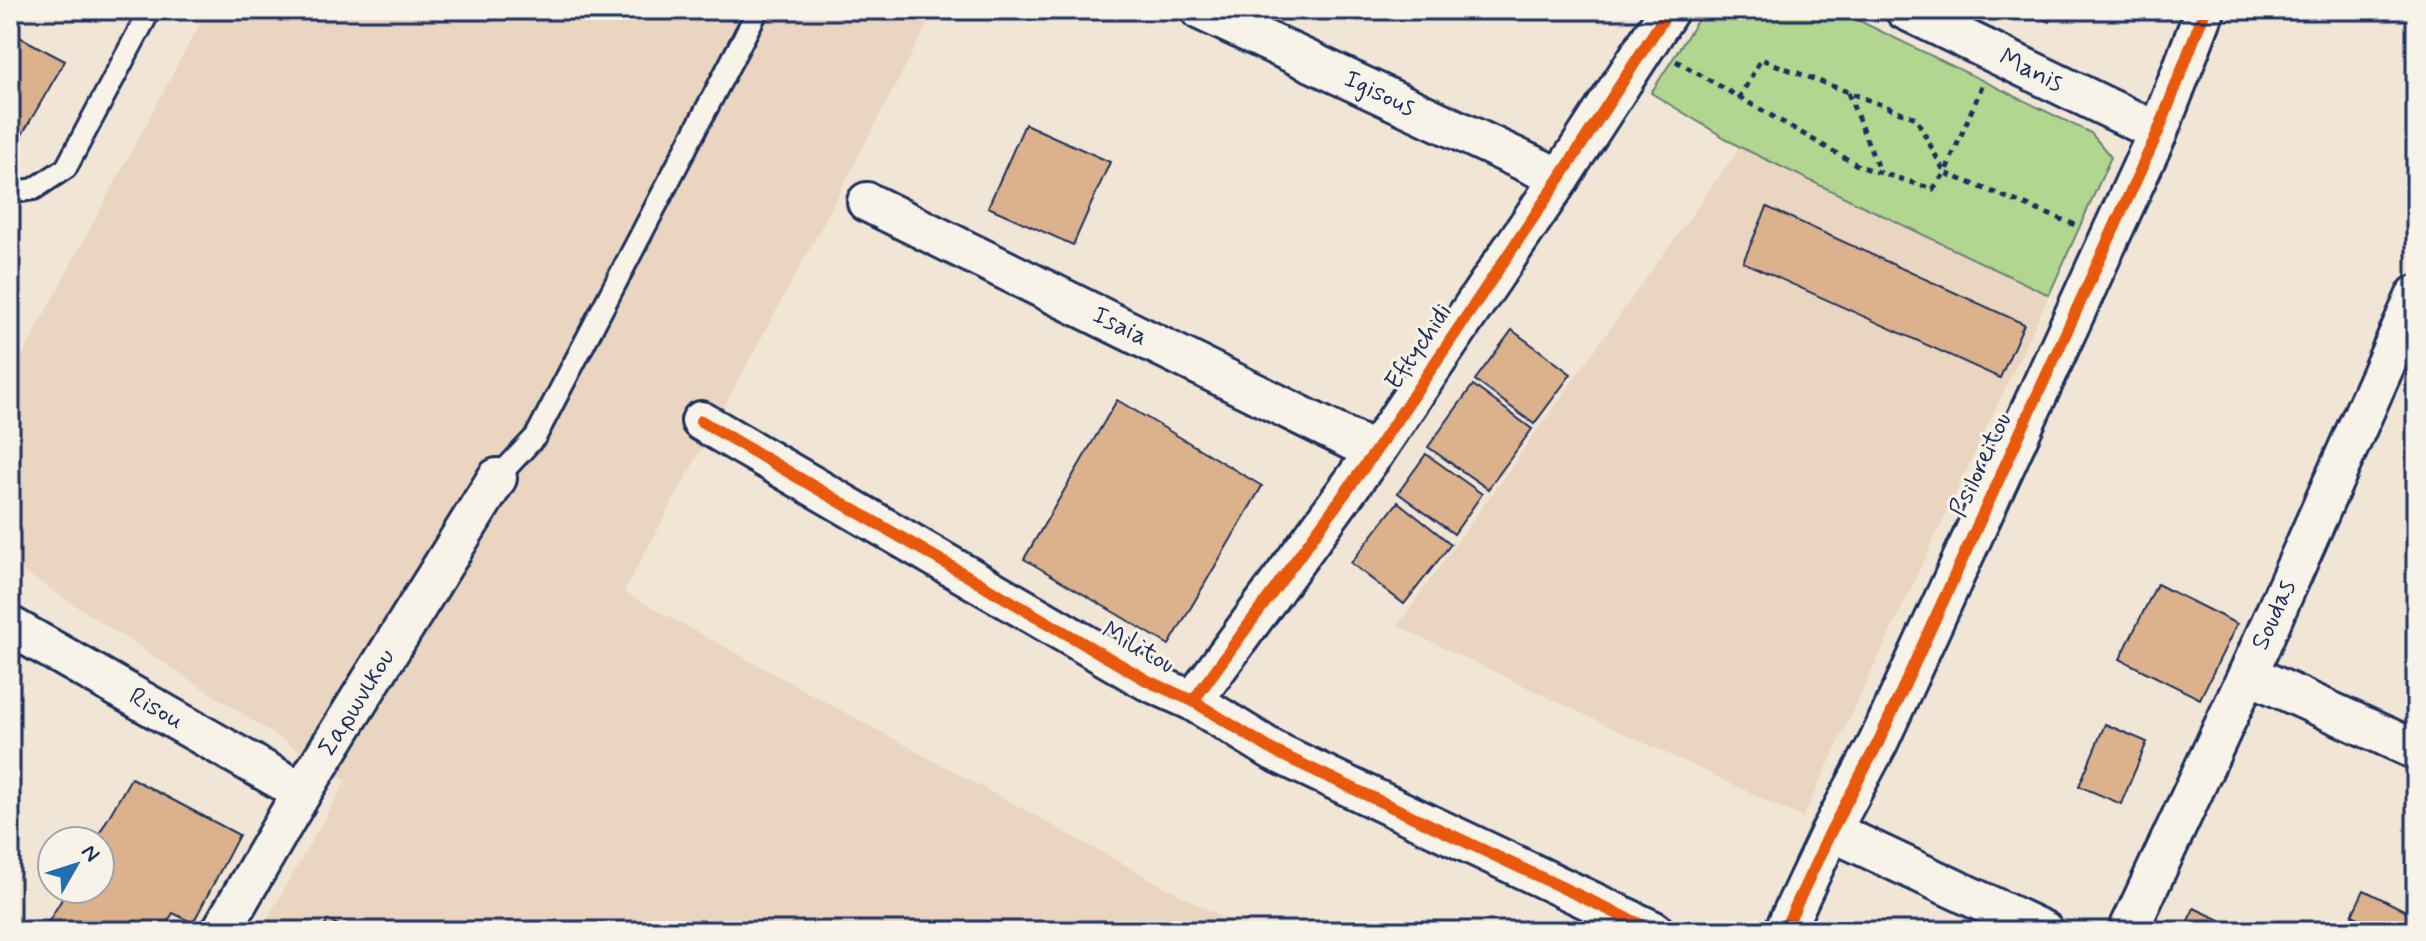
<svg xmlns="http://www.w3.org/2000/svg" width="2426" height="941" font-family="Mynerve,sans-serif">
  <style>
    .built { fill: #ead6c0 }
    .green { fill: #b2d590; stroke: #668277; stroke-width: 2 }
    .building { fill: #dbb28c; stroke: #1b2f5e; stroke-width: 2 }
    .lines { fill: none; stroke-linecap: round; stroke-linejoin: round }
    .lane-casing { stroke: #1b2f5e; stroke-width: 26 }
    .street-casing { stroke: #1b2f5e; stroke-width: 44 }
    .path { stroke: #1b2f5e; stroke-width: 5; stroke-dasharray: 6 6; stroke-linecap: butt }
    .lane { stroke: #f7f3e8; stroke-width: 20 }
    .street { stroke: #f7f3e8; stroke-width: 38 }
    .cycleway-casing { stroke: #f7f3e8; stroke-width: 17 }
    .cycleway { stroke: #e8590c; stroke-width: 12 }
    .labels { text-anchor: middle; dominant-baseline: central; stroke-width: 6; stroke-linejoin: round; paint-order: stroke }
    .street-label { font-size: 26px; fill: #1b2f5e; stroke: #f7f3e8 }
  </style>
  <rect width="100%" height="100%" fill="#f1e6d6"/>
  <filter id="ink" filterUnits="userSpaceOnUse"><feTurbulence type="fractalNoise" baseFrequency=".0125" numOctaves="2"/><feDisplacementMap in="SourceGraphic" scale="16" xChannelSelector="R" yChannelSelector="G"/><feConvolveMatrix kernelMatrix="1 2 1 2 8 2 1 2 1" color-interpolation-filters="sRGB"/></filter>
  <g filter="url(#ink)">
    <g class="built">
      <path d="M207,10h728l-114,218 -197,364 623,339h-987l86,-150 -336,-218v-185z"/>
      <path d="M1740,147l309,148 -246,523 -406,-192z"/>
    </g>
    <path class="green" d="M1704,10h133l254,123 20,24 -62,138 -309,-148 -89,-54z"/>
    <g class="building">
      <path d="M2023,10h31l-5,12z"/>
      <path d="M10,32l55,29 -46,79 -9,-4z"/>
      <path d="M1025,124l85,38 -37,83 -85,-38z"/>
      <path d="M1767,207l257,117 -24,54 -257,-116z"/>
      <path d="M1512,330l59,44 -37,50 -59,-44z"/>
      <path d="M1473,385l59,44 -44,60 -60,-42z"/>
      <path d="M1117,400l145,86 -93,159 -145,-86z"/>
      <path d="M1426,454l56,40 -28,40 -56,-41z"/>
      <path d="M1398,502l53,42 -47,60 -53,-41z"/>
      <path d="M2157,584l80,40 -37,75 -80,-40z"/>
      <path d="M2105,724l42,18 -26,62 -42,-18z"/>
      <path d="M131,778l108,57 -46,88 -20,-10 -11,18h-119l25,-42h32v-48h-5z"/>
      <path d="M2364,890l52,26v15h-35l1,-2 -30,-14z"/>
      <path d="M2194,908l50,23h-61z"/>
      <path d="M328,920l22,11h-28z"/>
    </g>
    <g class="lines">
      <g class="lane-casing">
        <g id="lane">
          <path d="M10,193l24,-4 32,-21 84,-158"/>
          <path d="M497,478l39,-42 222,-426"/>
        </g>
      </g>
      <g class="street-casing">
        <g id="street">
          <path id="s1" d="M1200,10l360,168"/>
          <path id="s2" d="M1905,10l253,122"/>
          <path id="s3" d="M867,202l508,250"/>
          <path d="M701,421l447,260 45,20 81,50 380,180"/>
          <path id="s4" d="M10,626l292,166"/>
          <path d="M2248,674l168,76"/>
          <path d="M1193,701l182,-249 185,-274 109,-168"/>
          <path d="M1831,831l213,100"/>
          <path id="s5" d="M221,931l81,-139 195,-314"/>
          <path d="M1784,931l47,-100 47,-88 280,-611 47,-122"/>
          <path id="s6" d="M2128,931l120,-257 168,-379"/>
        </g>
      </g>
      <g class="path">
        <path d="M1676,61l183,105 74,23 12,-16 -29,-55 -155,-59 -22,39"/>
        <path d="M1982,86l-37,87 133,53"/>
        <path d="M1848,93l32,80"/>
      </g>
      <use href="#lane" class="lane"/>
      <use href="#street" class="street"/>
      <g class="cycleway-casing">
        <g id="cycleway">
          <path d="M701,421l447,260 45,20 81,50 380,180"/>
          <path d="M1193,701l182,-249 185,-274 109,-168"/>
          <path d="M1784,931l47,-100 47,-88 280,-611 47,-122"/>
        </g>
      </g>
      <use href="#cycleway" class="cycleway"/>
    </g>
  </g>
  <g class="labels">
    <g class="street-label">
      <text stroke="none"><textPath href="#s2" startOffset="140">Manis</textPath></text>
      <text stroke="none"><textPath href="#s1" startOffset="198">Igisous</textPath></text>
      <text stroke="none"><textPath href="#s3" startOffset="282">Isaia</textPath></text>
      <text transform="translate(1419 347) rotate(-56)">Eftychidi</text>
      <text transform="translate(1981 465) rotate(-65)">Psiloreitou</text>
      <text stroke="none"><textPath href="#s6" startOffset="348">Soudas</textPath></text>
      <text transform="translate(1138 648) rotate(29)">Militou</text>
      <text stroke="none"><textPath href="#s5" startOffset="266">Σαρωνικου</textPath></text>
      <text stroke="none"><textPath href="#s4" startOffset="168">Risou</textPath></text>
    </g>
  </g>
  <rect width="2426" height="941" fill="none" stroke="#f7f3e8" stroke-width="40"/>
  <rect x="20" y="20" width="2386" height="901" fill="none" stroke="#1b2f5e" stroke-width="3" filter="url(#ink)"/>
  <g transform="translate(76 865) rotate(51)"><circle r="38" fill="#f7f3e8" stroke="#9fa5b1" stroke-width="2"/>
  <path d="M0-6L14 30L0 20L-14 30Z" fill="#1f6fb2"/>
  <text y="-12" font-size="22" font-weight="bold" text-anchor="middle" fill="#1b2f5e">N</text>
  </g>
</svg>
